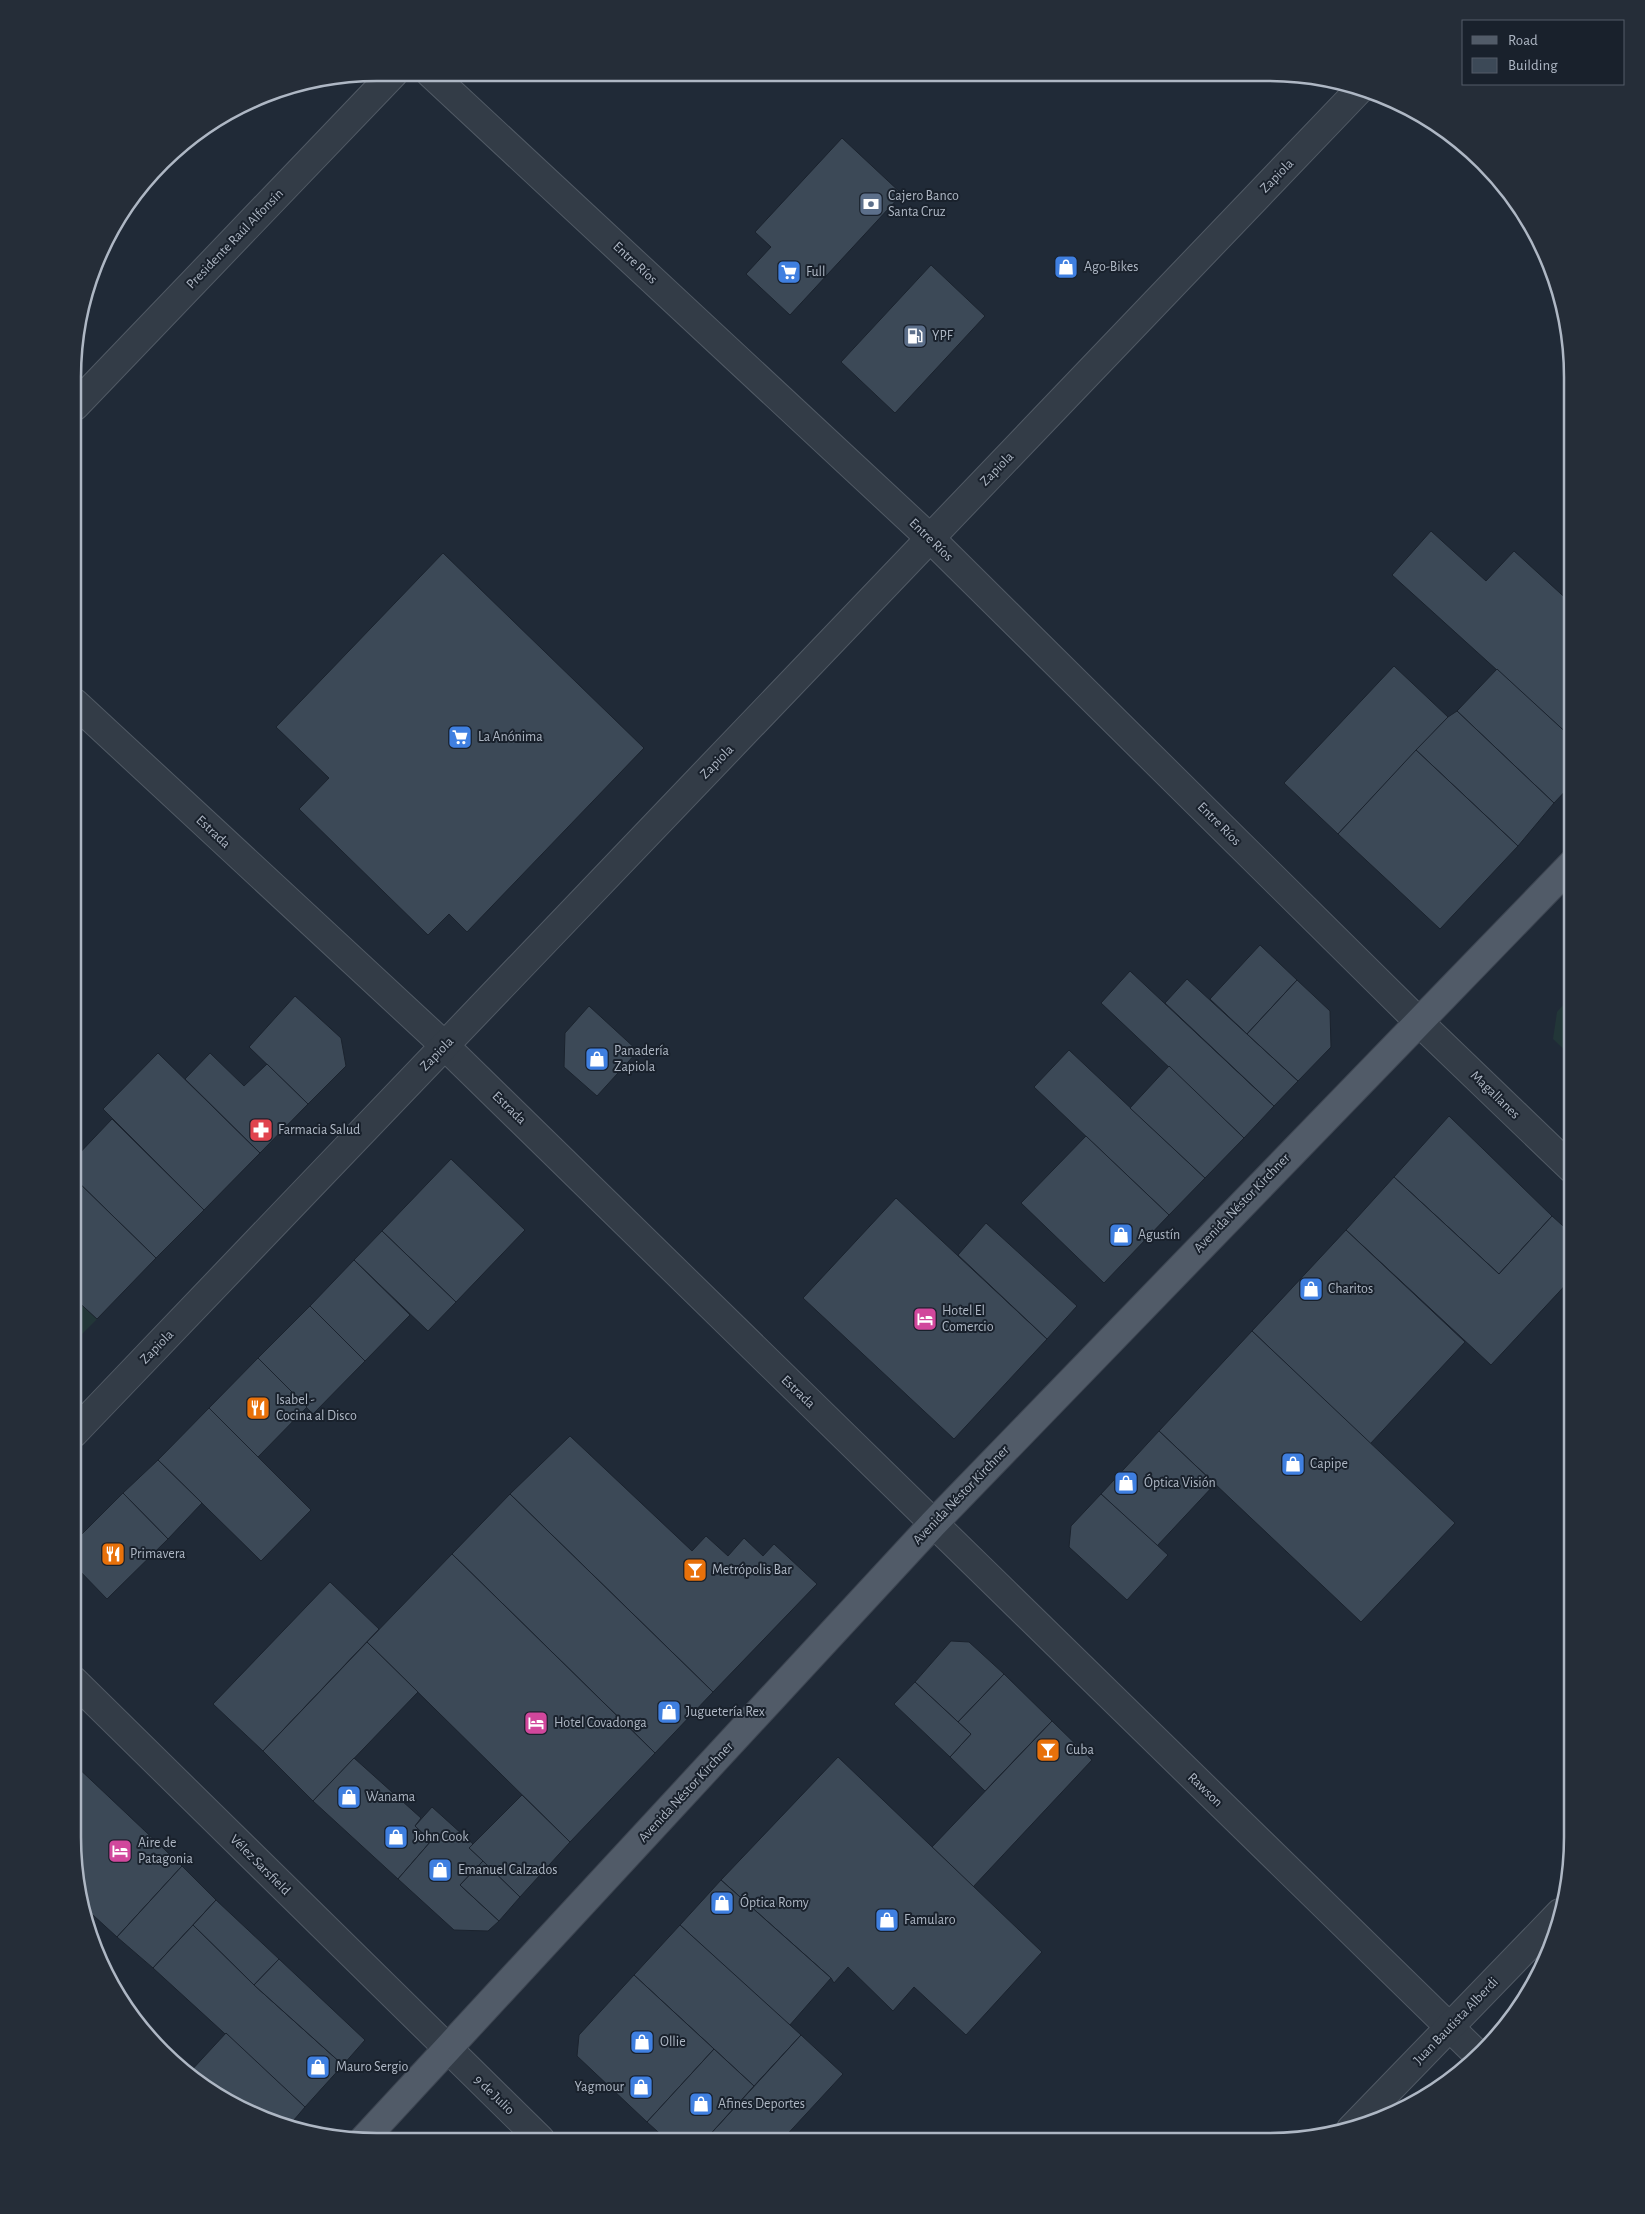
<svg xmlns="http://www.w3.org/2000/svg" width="1645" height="2214" font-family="'Alegreya Sans',sans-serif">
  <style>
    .green { fill: #223638 }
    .building { fill: #3c4957; stroke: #1b232e }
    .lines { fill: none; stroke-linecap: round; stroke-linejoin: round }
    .minor-casing { stroke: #515a65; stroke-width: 30 }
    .major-casing { stroke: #3d4551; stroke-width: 30 }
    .minor { stroke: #333c47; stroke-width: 28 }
    .major { stroke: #515b68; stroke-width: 28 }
    .labels { text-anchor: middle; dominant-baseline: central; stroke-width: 4; stroke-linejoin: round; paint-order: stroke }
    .street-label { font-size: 14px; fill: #aeb7c4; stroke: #19212c }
    .poi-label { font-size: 14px; fill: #aeb7c4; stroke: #19212c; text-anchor: start }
    .rim { fill: none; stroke: #aeb7c4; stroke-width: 2.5 }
  </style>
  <rect width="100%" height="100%" fill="#202a37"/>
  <g class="green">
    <path d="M1572,995v62l-19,-18 4,-27z"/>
    <path d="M73,1297l24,22 -24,24z"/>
  </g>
  <g class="building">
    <path d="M842,138l60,56 -112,121 -44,-41 25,-27 -16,-15z"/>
    <path d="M931,265l54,51 -90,97 -54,-51z"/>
    <path d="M1431,531l55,50 28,-30 58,53v26l-5,5 5,5v98l-180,-163z"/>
    <path d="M443,553l201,195 -177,184 -18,-18 -21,21 -129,-126 30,-31 -53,-51z"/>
    <path d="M1572,630v10l-5,-5z"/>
    <path d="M1394,666l54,51 -110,117 -54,-51z"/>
    <path d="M1497,669l75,69v46l-18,19 -97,-92z"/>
    <path d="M1457,711l97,92 -36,43 -102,-96 32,-33z"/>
    <path d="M1416,750l102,96 -78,83 -102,-95z"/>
    <path d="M1260,945l37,35 -50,54 -37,-35z"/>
    <path d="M1130,971l144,135 -30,32 -143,-135z"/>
    <path d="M1187,979l111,102 -24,25 -109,-103z"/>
    <path d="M1297,980l33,31 1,36 -33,34 -51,-47z"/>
    <path d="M295,996l46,42 5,28 -38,38 -59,-57z"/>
    <path d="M589,1006l49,45 -41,45 -33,-29 1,-34z"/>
    <path d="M1069,1050l136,128 -36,37 -135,-128z"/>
    <path d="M158,1053l102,100 -56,57 -101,-101z"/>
    <path d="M210,1053l34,33 23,-22 41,40 -48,49 -75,-74z"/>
    <path d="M1169,1066l75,72 -39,40 -75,-70z"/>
    <path d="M1449,1116l103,100 -53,58 -105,-97z"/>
    <path d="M112,1119l92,91 -48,48 -82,-80v-19z"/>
    <path d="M1086,1136l83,79 -65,68 -83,-80z"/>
    <path d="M451,1159l74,71 -69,72 -74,-71z"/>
    <path d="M1394,1177l105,97 53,-58 20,18v44l-81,87 -145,-135z"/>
    <path d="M74,1178l82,80 -59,61 -24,-22z"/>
    <path d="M896,1198l151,141 -93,100 -151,-141z"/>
    <path d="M986,1223l91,83 -30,33 -89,-84z"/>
    <path d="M1346,1230l119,112 -95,102 -118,-113z"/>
    <path d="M382,1231l74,71 -28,29 -74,-71z"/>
    <path d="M354,1260l56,55 -45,46 -55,-55z"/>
    <path d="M310,1306l55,55 -52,53 -55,-56z"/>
    <path d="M1252,1331l203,192 -94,99 -202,-191z"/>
    <path d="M258,1358l49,49 -49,50 -49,-49z"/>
    <path d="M209,1408l102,102 -50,51 -103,-101z"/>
    <path d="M1159,1431l56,53 -58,62 -56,-52z"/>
    <path d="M570,1436l122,115 14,-15 22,20 16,-18 19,18 11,-12 43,40 -104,108 -203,-198z"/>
    <path d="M158,1460l44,43 -34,36 -45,-46z"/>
    <path d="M123,1493l45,46 -61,60 -34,-35v-21z"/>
    <path d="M510,1494l203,198 -58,61 -203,-199z"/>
    <path d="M1101,1494l67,61 -41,45 -58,-53 2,-21z"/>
    <path d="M452,1554l203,199 -85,89 -203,-200z"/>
    <path d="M330,1582l49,47 -116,122 -50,-47z"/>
    <path d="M951,1641l18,1 35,32 -46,48 -43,-40z"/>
    <path d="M367,1642l51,50 -105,109 -50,-50z"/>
    <path d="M1004,1674l48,47 -67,70 -35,-34 21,-23 -13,-12z"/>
    <path d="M915,1682l56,52 -21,23 -56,-53z"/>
    <path d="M1052,1721l40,39 -119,127 -41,-40z"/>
    <path d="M838,1757l204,195 -76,83 -52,-48 -21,24 -45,-44 -14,16 -3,-5 -110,-98z"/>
    <path d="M354,1758l67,60 -6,8 16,15 -33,38 -85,-78z"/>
    <path d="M73,1763l109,103 -65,71 -35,-32 -9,-68z"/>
    <path d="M522,1795l48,47 -50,55 -51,-49z"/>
    <path d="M432,1807l41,37 -4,4 14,13 -23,24 39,36 -11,10 -34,-1 -56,-51 33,-38 -16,-15z"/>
    <path d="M483,1861l37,36 -21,24 -39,-36z"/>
    <path d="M182,1866l34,34 -63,68 -36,-31z"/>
    <path d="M721,1880l110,98 -42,48 -109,-101z"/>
    <path d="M216,1900l63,59 -25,26 -61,-60z"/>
    <path d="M193,1925l61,60 89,80 -38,42 -152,-139z"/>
    <path d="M680,1925l121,110 -47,51 -120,-111z"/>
    <path d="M279,1959l86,81 -22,25 -89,-80z"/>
    <path d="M634,1975l80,74 -67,73 -70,-66 2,-21z"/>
    <path d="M226,2033l79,74 -17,20 -9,-2 -71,-35 -19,-17z"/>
    <path d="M801,2035l42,39 -61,66h-77z"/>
    <path d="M714,2049l40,37 -49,54h-38l-20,-18z"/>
  </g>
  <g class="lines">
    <g class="minor-casing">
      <g id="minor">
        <path d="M430,73l501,466 487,482 154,148"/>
        <path d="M75,406l319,-333"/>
        <path d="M75,703l370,343 1033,1009"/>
        <path d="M73,1434l1287,-1345"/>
        <path d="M73,1680l467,459"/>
        <path d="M1351,2129l209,-216"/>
      </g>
    </g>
    <g class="major-casing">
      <path id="major" d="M364,2139l569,-615 639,-660"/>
    </g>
    <use href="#minor" class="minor"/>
    <use href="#major" class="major"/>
  </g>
  <defs>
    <g id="bank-square" transform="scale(1.25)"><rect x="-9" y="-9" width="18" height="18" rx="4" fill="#5c6f8a" stroke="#19212c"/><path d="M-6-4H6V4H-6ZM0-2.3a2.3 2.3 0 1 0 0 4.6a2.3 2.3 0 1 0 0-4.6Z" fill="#fff"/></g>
    <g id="shop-square" transform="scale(1.25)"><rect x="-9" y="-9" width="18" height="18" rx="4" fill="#3f7fe0" stroke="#19212c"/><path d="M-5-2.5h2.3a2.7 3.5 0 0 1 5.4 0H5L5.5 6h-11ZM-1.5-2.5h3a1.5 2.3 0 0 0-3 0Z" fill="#fff"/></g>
    <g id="supermarket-square" transform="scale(1.25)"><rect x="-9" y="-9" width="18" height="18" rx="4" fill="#3f7fe0" stroke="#19212c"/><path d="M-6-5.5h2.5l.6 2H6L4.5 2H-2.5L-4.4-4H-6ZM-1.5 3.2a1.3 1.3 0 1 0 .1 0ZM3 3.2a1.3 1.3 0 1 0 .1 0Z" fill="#fff"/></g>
    <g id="fuel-square" transform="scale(1.25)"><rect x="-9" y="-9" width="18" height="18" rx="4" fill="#5c6f8a" stroke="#19212c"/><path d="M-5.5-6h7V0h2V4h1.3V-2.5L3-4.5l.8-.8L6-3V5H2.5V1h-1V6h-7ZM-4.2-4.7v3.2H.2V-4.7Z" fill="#fff"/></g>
    <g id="pharmacy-square" transform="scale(1.25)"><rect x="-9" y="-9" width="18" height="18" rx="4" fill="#e0444e" stroke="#19212c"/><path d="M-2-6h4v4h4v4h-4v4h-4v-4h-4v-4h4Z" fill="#fff"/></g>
    <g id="hotel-square" transform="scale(1.25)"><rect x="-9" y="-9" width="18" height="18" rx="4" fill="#d1479c" stroke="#19212c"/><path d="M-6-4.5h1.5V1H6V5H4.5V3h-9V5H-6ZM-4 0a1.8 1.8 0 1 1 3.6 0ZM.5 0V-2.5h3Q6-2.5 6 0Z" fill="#fff"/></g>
    <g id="restaurant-square" transform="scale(1.25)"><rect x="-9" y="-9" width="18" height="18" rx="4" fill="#e8710a" stroke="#19212c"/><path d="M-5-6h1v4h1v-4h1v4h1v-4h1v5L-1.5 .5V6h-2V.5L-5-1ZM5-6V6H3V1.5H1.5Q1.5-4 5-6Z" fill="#fff"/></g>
    <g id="bar-square" transform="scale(1.25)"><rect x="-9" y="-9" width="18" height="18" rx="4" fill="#e8710a" stroke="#19212c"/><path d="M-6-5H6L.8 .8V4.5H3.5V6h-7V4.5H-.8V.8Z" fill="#fff"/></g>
  </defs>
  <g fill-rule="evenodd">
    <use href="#bank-square" x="871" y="204"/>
    <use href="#shop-square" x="1066" y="267"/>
    <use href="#supermarket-square" x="789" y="272"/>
    <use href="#fuel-square" x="915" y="336"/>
    <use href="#supermarket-square" x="460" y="737"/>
    <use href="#shop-square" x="597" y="1059"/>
    <use href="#pharmacy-square" x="261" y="1130"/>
    <use href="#shop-square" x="1121" y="1235"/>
    <use href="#shop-square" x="1311" y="1289"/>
    <use href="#hotel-square" x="925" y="1319"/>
    <use href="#restaurant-square" x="258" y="1408"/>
    <use href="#shop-square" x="1293" y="1464"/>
    <use href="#shop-square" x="1126" y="1483"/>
    <use href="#restaurant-square" x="113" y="1554"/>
    <use href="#bar-square" x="695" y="1570"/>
    <use href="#shop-square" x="669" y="1712"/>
    <use href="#hotel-square" x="536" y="1723"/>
    <use href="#bar-square" x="1048" y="1750"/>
    <use href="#shop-square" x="349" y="1797"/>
    <use href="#shop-square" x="396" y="1837"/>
    <use href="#hotel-square" x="120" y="1851"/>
    <use href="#shop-square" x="440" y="1870"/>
    <use href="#shop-square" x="722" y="1903"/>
    <use href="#shop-square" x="887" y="1920"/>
    <use href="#shop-square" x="642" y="2042"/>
    <use href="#shop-square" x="318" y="2067"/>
    <use href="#shop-square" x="641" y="2087"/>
    <use href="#shop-square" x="701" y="2104"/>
  </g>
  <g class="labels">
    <g class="street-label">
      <text transform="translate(1277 176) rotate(-46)">Zapiola</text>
      <text transform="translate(235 239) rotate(-46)">Presidente Raúl Alfonsín</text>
      <text transform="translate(635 263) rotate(43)">Entre Ríos</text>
      <text transform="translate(997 469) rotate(-46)">Zapiola</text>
      <text transform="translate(931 540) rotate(44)">Entre Ríos</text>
      <text transform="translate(717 762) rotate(-46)">Zapiola</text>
      <text transform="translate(1219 824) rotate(45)">Entre Ríos</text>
      <text transform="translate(213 832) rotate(43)">Estrada</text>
      <text transform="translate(437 1054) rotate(-46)">Zapiola</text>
      <text transform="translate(1495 1095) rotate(44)">Magallanes</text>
      <text transform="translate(509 1108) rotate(44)">Estrada</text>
      <text transform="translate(1242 1203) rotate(-46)">Avenida Néstor Kirchner</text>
      <text transform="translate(157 1347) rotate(-46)">Zapiola</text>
      <text transform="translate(798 1392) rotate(44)">Estrada</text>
      <text transform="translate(961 1495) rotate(-46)">Avenida Néstor Kirchner</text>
      <text transform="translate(1205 1790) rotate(44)">Rawson</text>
      <text transform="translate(686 1792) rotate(-47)">Avenida Néstor Kirchner</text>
      <text transform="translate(260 1865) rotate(45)">Vélez Sarsfield</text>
      <text transform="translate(1456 2021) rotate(-46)">Juan Bautista Alberdi</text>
      <text transform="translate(494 2095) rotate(44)">9 de Julio</text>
    </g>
    <g class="poi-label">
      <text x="888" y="196">Cajero Banco<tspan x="888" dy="16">Santa Cruz</tspan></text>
      <text x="1084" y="267">Ago-Bikes</text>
      <text x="806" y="272">Full</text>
      <text x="932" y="336">YPF</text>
      <text x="478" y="737">La Anónima</text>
      <text x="614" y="1051">Panadería<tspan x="614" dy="16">Zapiola</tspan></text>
      <text x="278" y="1130">Farmacia Salud</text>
      <text x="1138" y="1235">Agustín</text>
      <text x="1328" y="1289">Charitos</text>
      <text x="942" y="1311">Hotel El<tspan x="942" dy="16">Comercio</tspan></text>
      <text x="276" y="1400">Isabel -<tspan x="276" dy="16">Cocina al Disco</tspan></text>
      <text x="1310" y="1464">Capipe</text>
      <text x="1144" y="1483">Óptica Visión</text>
      <text x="130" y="1554">Primavera</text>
      <text x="712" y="1570">Metrópolis Bar</text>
      <text x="686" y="1712">Juguetería Rex</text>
      <text x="554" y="1723">Hotel Covadonga</text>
      <text x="1066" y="1750">Cuba</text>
      <text x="366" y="1797">Wanama</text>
      <text x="414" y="1837">John Cook</text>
      <text x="138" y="1843">Aire de<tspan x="138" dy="16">Patagonia</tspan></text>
      <text x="458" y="1870">Emanuel Calzados</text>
      <text x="740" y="1903">Óptica Romy</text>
      <text x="904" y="1920">Famularo</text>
      <text x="660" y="2042">Ollie</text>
      <text x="336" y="2067">Mauro Sergio</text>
      <text x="624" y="2087" text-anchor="end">Yagmour</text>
      <text x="718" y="2104">Afines Deportes</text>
    </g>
  </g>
  <path d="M0 0H1645V2214H0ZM377 81H1268A296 296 0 0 1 1564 377V1837A296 296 0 0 1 1268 2133H377A296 296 0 0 1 81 1837V377A296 296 0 0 1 377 81Z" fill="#252d38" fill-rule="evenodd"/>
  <path class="rim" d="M377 81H1268A296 296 0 0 1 1564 377V1837A296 296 0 0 1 1268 2133H377A296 296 0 0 1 81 1837V377A296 296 0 0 1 377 81Z"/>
  <rect x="1462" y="20" width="162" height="65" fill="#19212c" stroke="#555d69"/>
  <rect x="1472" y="36" width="25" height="8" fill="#515b68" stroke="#555d69"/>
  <text x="1508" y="45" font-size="15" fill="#aeb7c4">Road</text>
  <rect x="1472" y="58" width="25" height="15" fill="#3c4957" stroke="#555d69"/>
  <text x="1508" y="70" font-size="15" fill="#aeb7c4">Building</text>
</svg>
